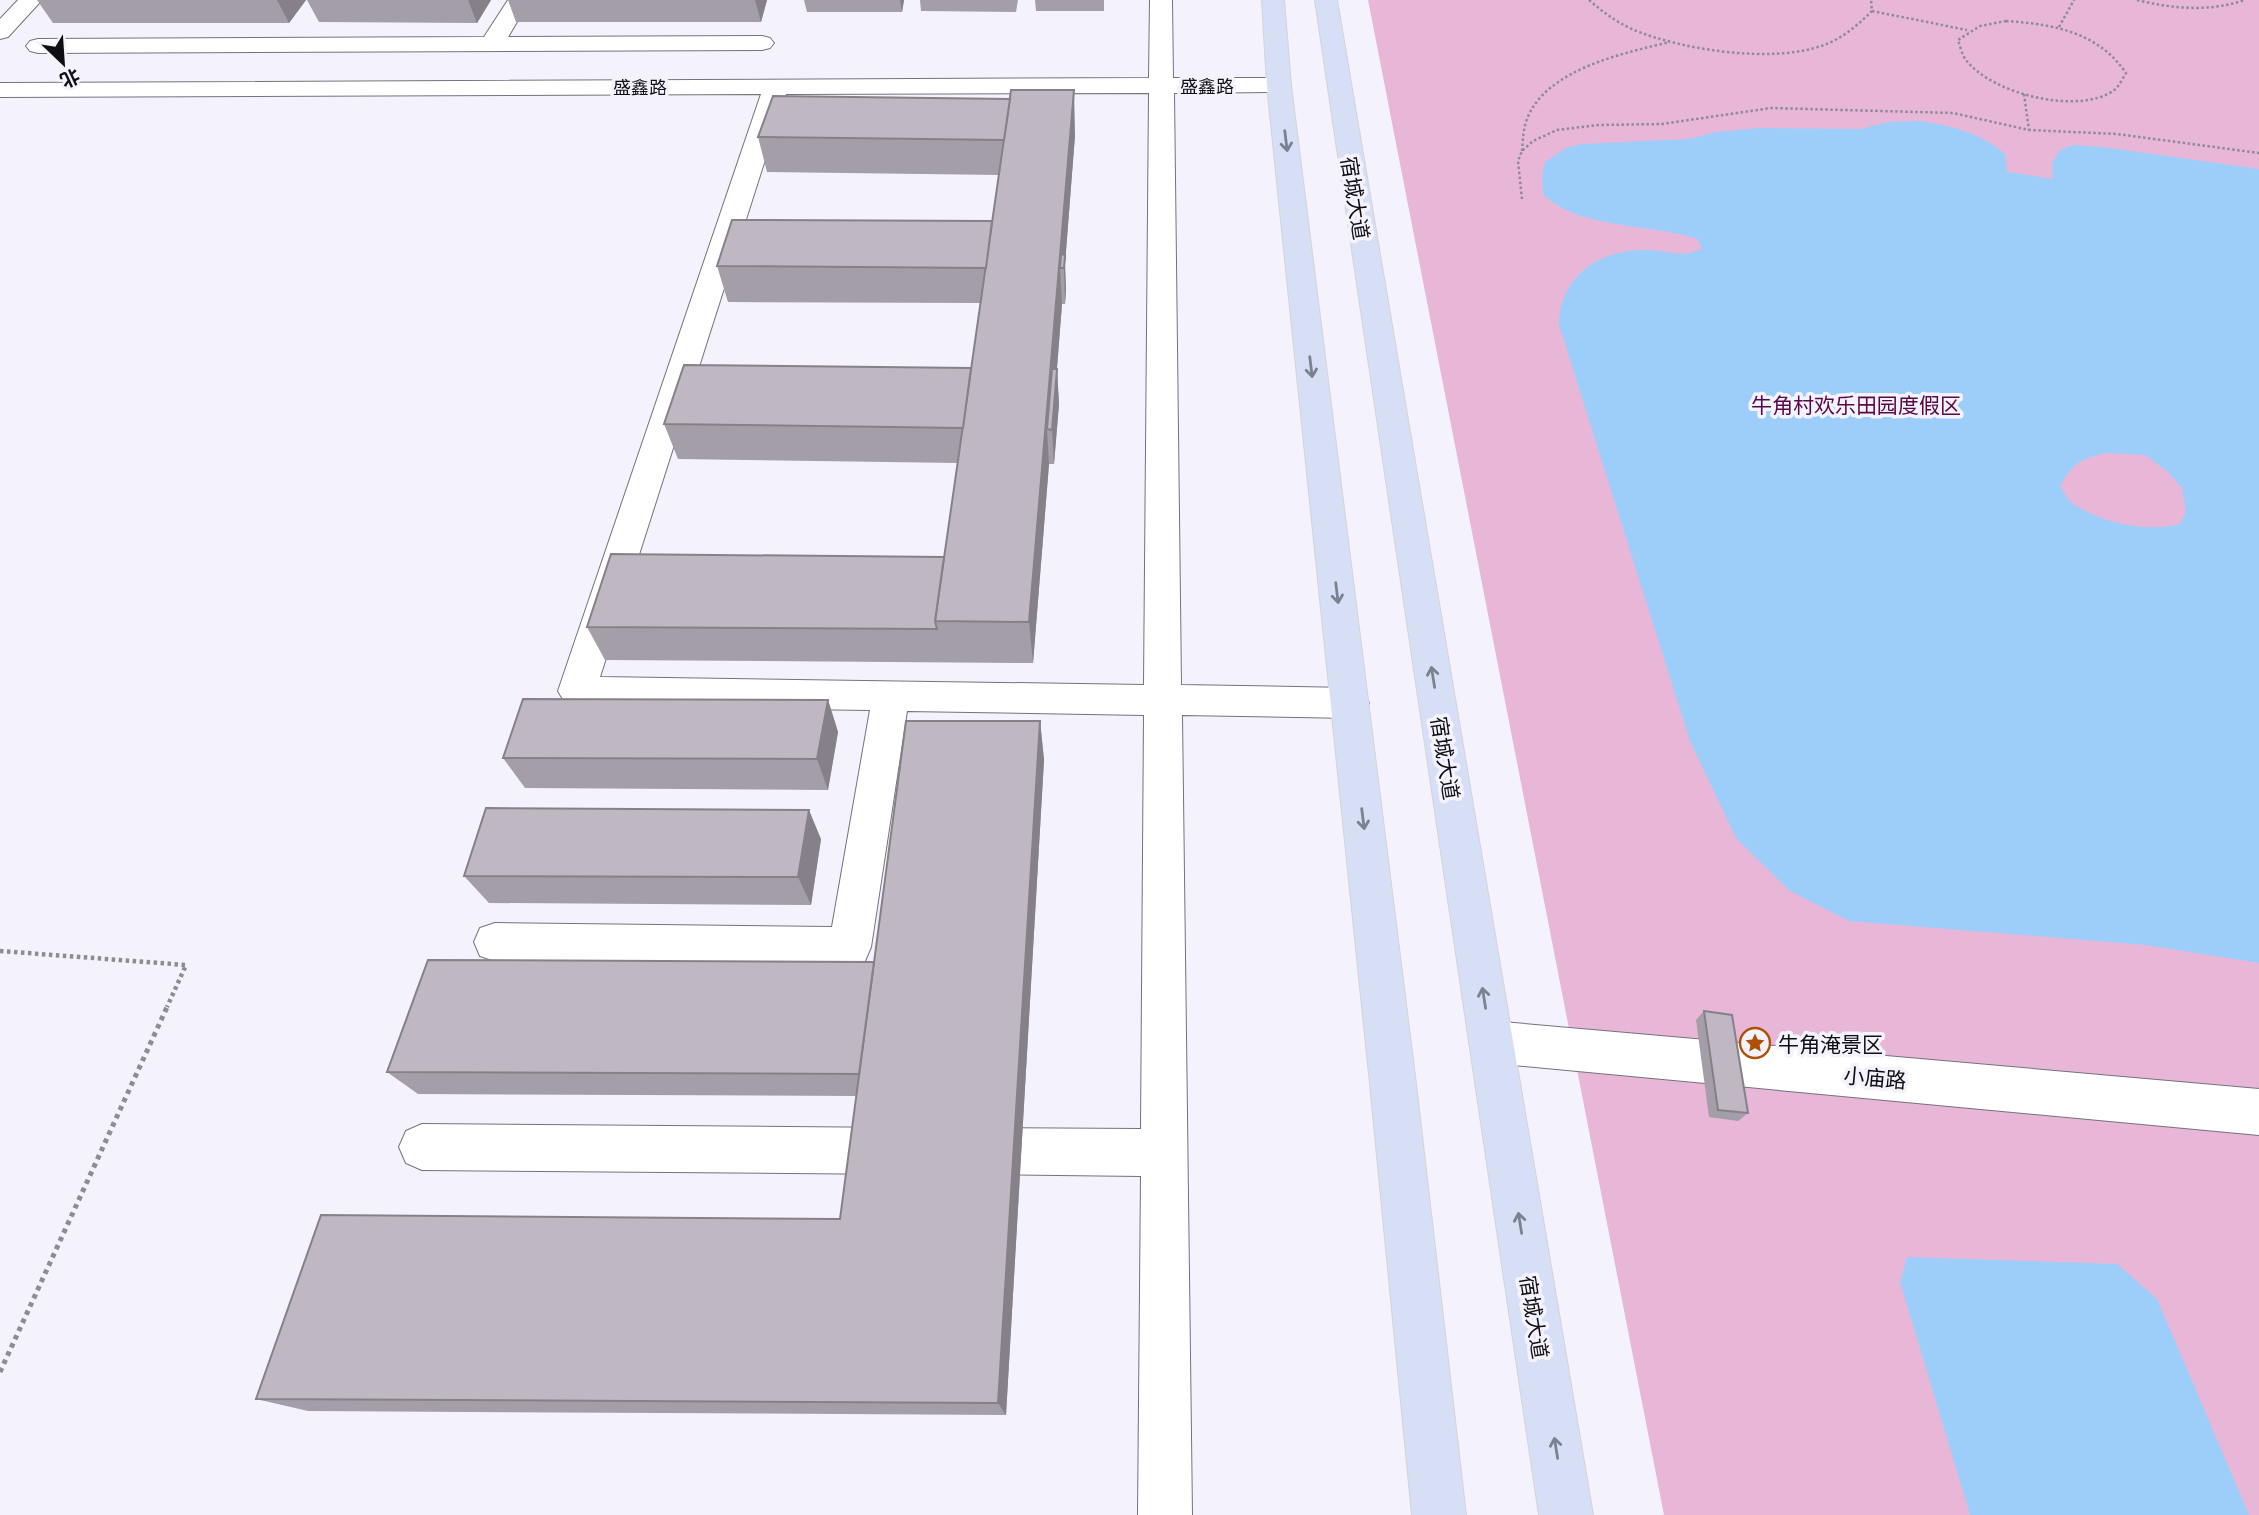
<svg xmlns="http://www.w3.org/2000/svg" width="2259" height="1515" font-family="Lato,'Noto Sans SC',sans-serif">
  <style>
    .green { fill: #e8b7d8 }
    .water { fill: #9ccef9; fill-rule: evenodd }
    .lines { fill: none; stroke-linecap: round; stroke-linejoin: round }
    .minor-casing { stroke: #74727d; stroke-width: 2 }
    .major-casing { stroke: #d4d4d5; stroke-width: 2 }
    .path-far2 { stroke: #8d8c94; stroke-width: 2.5; stroke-dasharray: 2.5 2.5; stroke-linecap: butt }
    .path-far1 { stroke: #8d8c94; stroke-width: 4.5; stroke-dasharray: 3.5 3.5; stroke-linecap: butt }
    .path { stroke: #8d8c94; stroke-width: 5; stroke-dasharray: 4.5 4.5; stroke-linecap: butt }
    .minor { fill: #fff; fill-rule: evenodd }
    .major { fill: #d6dff6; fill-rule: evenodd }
    .wall { fill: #a49ea8 }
    .shaded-wall { fill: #868188 }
    .building { fill: #bfb8c3; stroke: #868188; stroke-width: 2 }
    .oneway { stroke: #7c8190 }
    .labels { text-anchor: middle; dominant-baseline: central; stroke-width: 7; stroke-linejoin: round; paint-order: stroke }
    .far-street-label { font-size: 18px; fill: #0f0f13; stroke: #f4f3fd }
    .street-label { font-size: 21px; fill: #0f0f13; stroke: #f4f3fd }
    .park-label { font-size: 21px; fill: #580747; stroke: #f4f3fd }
    .poi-label { font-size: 21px; fill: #0f0f13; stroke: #f4f3fd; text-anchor: start }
  </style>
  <rect width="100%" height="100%" fill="#f4f3fd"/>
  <path class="green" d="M1368,0h891v1515h-595z"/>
  <g class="water">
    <path d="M1919,121c33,5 60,11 86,33l2,18 46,7 -1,-16 8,-13 13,-5 30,2 156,22v794l-114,-18 -296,-24 -59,-30 -54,-53 -46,-97 -131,-416c0,-47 39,-75 84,-75 21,-1 42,10 59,-2l-5,-9c-47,-16 -118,-9 -154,-45l-1,-18 3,-14 21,-14 16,-4 107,-5 27,-7 44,-4 100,1 29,-7zM2105,453l40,2 21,15 16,18 4,24 -6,12c-34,9 -78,-1 -107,-20 -5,-4 -9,-12 -13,-18 13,-23 20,-27 45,-33z"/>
    <path d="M1907,1257l210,7 40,35 92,216h-279l-70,-233z"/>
  </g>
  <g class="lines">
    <g class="minor-casing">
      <g id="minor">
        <path d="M18,0h24l-34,37 -8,2v-20z"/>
        <path d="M508,0h22l-22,37 254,-1 8,2 4,5 -4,5 -8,2 -724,3 -8,-2 -4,-5 4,-5 8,-2 446,-2z"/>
        <path d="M1150,0h22l1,78h106l9,2 3,5 -3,5 -9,2 -105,1 7,592 169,3 13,4 6,11 -6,11 -13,4 -168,-3 10,800h-54l3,-339 -171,-2 -17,-6 -6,-17 6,-17 17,-6 171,1 3,-414 -237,-4 -36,236 -6,14 -15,5 -355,-5 -15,-5 -6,-14 6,-14 15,-5 337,4 38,-217 -293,-4 -13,-5 -6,-10 203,-597 -761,3v-14l1149,-5zM1149,93l-5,592 -544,-8 186,-583z"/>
        <path d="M1491,1021l768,68v46l-768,-72 -16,-6 -6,-15 6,-15z"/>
        <path d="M422,1124l477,4 17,6 6,17 -6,17 -17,6 -477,-4 -16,-7 -7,-16 7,-16z"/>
      </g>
    </g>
    <g class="major-casing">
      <g id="major">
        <path d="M1262,0h22l7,85 125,999 50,431h-54l-42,-431 -103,-999z"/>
        <path d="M1315,0h22l256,1515h-54z"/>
      </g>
    </g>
    <g class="path-far2">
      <path d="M1589,0c14,12 27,22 45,30 49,20 139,34 190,15 19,-7 34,-20 48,-34l-1,-11"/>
      <path d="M2137,0c37,9 72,12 108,0"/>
      <path d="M1872,11l95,19"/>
      <path d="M2006,21c47,3 92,11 120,52 -4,6 -7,14 -13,18 -36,24 -121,3 -147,-31 -4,-5 -6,-14 -8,-20l22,-14z"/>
      <path d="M2059,27l15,-27"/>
      <path d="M2024,94l5,36"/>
      <path d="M1522,151c1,-11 1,-22 5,-32 19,-50 97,-66 143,-77"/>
      <path d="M1522,199l-4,-38 4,-10 11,-10 24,-11 41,-5 64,-1 109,-16 182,5 76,17 88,4 142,19"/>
    </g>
    <path class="path-far1" d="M0,951l186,14 -19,42"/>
    <path class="path" d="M0,1372l168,-367"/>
    <use href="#minor" class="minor"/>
    <use href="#major" class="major"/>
  </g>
  <g class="wall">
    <path d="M37,0h269l-17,23h-236z"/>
    <path d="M307,0h184l-14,23 -158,-1z"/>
    <path d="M508,0h259l-6,22h-245z"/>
    <path d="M804,0h100l-2,12h-95z"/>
    <path d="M920,0h98l-2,12 -95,-1z"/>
    <path d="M1035,0h69v11h-68z"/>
    <path d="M1075,135l-10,129 1,26 -1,14h-3l-5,65 2,35 -5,60h-5l-16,199 -428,-3 -18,-33 357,-70 14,-94 -280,-4 -14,-35 307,-56 10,-65 -253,-1 -11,-36 275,-45 7,-46 -232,-3 -9,-35z"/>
    <path d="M828,700l10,32 -10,58 -303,-2 -22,-30z"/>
    <path d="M1040,721l4,39 -38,655 -698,-4 -52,-12 584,-180 16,-123 -438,-2 -31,-22 487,-110z"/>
    <path d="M821,839l-10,66 -322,-2 -25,-27z"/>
    <path d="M1704,1011l44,102 -10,8 -29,-4 -13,-97z"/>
  </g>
  <g class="shaded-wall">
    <path d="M277,0h29l-17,23z"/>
    <path d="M468,0h23l-14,23z"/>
    <path d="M755,0h12l-6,22z"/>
    <path d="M900,0h4l-2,12z"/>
    <path d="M1074,90l1,45 -10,129 1,26 -1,14 -1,-36h-4l2,36 -10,126 -5,-1 2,35 -16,199 -4,-41z"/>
    <path d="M1057,369l2,35 -5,60 -2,-34z"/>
    <path d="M828,700l10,32 -10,58 -11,-31z"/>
    <path d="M1040,721l4,39 -38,655 -8,-12z"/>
    <path d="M809,810l12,29 -10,66 -13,-28z"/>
  </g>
  <g class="building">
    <path d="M1011,90h63l-45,532 -94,-1z"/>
    <path d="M773,96l237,3 -6,41 -246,-3z"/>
    <path d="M732,220l260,1 -6,47 -269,-2z"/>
    <path d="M1061,254l4,1 -1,13h-4z"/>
    <path d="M684,365l287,3 -8,60 -299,-4z"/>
    <path d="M1052,369h5l-5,61 -5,-1z"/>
    <path d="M611,554l333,3 -9,64 2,8 -350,-2z"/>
    <path d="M523,699l305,1 -11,59 -314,-1z"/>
    <path d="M906,721h134l-42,682 -742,-4 65,-184 519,4z"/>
    <path d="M486,808l323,2 -11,67 -334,-1z"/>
    <path d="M428,960l446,2 -15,112 -472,-2z"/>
    <path d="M1704,1011l28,4 16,98 -30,-3z"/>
  </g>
  <defs><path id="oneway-shaft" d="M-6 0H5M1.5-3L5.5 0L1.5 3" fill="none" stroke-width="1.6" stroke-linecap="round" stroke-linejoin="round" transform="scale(1.75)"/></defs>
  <g class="oneway">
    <use href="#oneway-shaft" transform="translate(1286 141) rotate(83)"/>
    <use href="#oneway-shaft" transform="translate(1311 367) rotate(83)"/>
    <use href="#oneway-shaft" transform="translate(1337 593) rotate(83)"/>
    <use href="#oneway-shaft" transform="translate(1433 677) rotate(-99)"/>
    <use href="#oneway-shaft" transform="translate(1363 819) rotate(83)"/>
    <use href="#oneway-shaft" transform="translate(1484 998) rotate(-99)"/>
    <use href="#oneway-shaft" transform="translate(1520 1223) rotate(-99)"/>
    <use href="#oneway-shaft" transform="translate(1556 1448) rotate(-99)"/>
  </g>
  <defs>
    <g id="sight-ring" transform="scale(1.575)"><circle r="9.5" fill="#f4f3fd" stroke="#b05005" stroke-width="1.5"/><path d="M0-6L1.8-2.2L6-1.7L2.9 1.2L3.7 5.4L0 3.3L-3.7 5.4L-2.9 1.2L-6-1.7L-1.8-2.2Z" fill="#b05005"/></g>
  </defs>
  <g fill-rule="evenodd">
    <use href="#sight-ring" x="1755" y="1043"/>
  </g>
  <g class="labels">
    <g class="far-street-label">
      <text x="1207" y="86">盛鑫路</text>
      <text x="640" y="87">盛鑫路</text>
    </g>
    <g class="street-label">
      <text transform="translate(1356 198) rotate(81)">宿城大道</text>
      <text transform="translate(1446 758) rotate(81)">宿城大道</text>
      <text transform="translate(1875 1077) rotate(5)">小庙路</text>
      <text transform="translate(1535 1317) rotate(81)">宿城大道</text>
    </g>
    <g class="park-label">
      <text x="1856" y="404">牛角村欢乐田园度假区</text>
    </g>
    <g class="poi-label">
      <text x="1778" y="1043">牛角淹景区</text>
    </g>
  </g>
  <g transform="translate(63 63) rotate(155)" stroke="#f4f3fd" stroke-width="5" paint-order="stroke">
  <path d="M0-5L12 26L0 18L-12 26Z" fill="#0f0f13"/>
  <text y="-10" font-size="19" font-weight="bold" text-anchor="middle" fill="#0f0f13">北</text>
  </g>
</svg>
